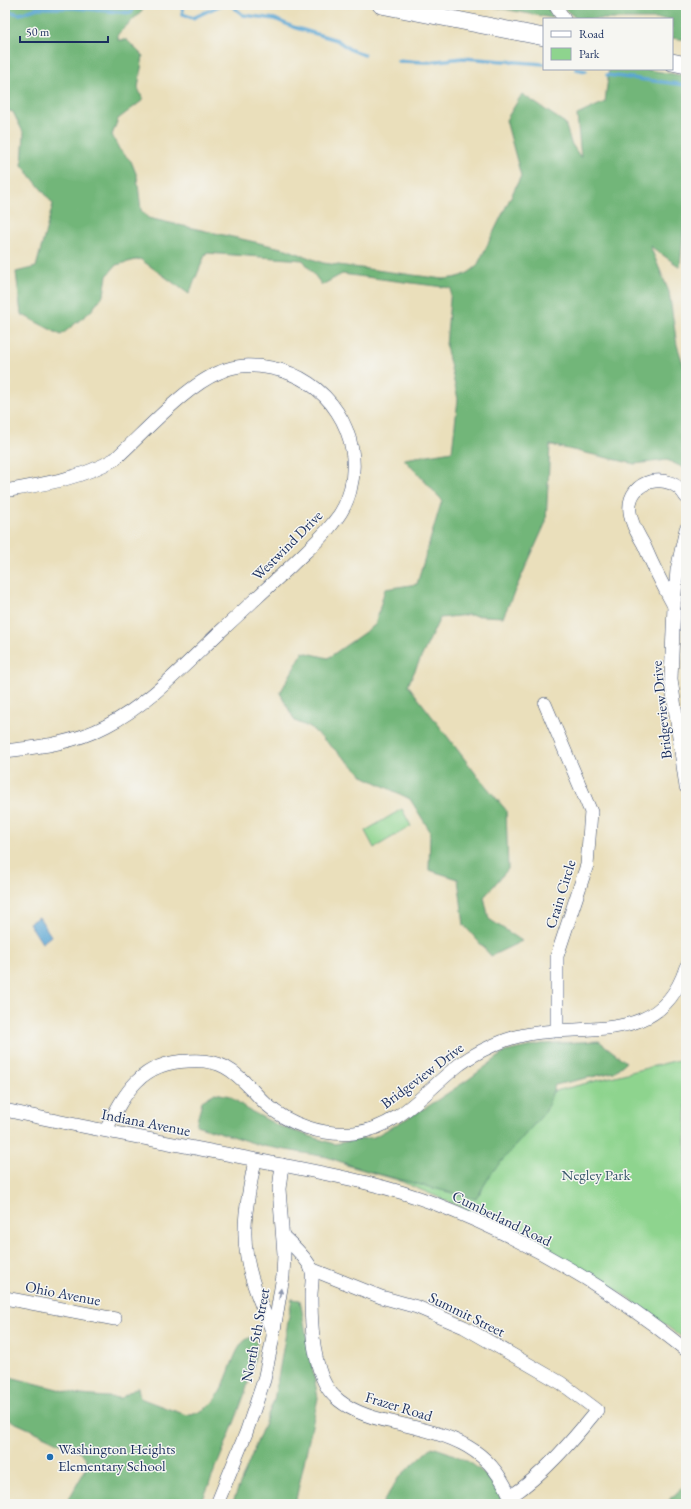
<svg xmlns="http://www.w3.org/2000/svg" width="691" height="1509" font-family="'EB Garamond',serif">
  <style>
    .green { fill: #8ed48e; stroke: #548276 }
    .forest { fill: #72b679; stroke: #46726c }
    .water { fill: #5aa6d3; stroke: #3a6a98 }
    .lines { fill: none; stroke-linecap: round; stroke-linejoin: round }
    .stream { stroke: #5aa6d3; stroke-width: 3.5 }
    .minor-casing { stroke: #3a496c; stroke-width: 14 }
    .major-casing { stroke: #3a496c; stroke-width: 18 }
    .minor { stroke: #fff; stroke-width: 13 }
    .major { stroke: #fff; stroke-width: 17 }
    .oneway { fill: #8d97ae }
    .poi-dot { fill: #1f6fb2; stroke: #f6f6f2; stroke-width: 1.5 }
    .labels { text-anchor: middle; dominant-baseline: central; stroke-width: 3; stroke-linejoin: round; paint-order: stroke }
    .street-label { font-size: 15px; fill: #1b2f5e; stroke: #f6f6f2 }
    .park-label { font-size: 15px; fill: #38586a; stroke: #f6f6f2 }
    .poi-label { font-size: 15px; fill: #1b2f5e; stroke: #f6f6f2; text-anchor: start }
  </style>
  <rect width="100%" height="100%" fill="#f6f6f2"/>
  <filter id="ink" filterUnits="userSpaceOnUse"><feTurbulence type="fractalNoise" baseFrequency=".025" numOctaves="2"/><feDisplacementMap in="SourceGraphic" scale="8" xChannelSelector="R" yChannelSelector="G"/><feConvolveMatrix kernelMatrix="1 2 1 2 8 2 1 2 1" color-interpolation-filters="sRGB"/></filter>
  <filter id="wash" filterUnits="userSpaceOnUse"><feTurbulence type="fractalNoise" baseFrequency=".012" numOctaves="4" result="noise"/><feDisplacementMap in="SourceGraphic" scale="16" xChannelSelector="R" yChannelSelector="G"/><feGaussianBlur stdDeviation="0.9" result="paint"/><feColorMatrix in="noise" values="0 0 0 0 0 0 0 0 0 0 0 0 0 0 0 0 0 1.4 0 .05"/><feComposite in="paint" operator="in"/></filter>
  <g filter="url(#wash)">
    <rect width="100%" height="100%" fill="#eadfbb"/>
    <g class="green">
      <path d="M402,809l9,17 -37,22 -9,-17z"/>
      <path d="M686,1058v282l-69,-50 -57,-33 -76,-40 -86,-37 -55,-16 42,-23 151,-45z"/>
    </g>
    <g class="forest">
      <path d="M5,5h143l-30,29v6h9l16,16 -5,32 5,12 -25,19 -6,16 7,14 12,12 6,15 4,34 7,8 138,31 37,14 120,16c15,-1 23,-3 34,-13l44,-90 -15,-56 16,-26 43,29 6,20 10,15 -4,-43 28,-13 4,-33h34l43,7v126l-6,65 -30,-21 19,46 8,53 9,28v96l-19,-9 -32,4 -85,-19 -4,77 -43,95 -36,-2 -27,3 -32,67 68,89 30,36 2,59 -24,28 5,22 33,22 -31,15 -27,-31 -6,-46 -29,-9 1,-39 -20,-32 -45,-22 -54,-49 -16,-7 -15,-28 23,-41 25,6 47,-33 10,-36 32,-5 25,-84 -38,-41 48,-8 6,-52 -12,-53 5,-58 -109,-14 -20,11 -19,-25 -97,-7 -17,41 -49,-35 -24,6 -9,11 -3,18 -13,17 -30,24 -40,-21 -5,-42 20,-5 17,-63 -31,-39 2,-31 -11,-22 -8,-2z"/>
      <path d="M482,5h65l5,13z"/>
      <path d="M564,5h122v35l-14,-2v-19h-95l-11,-9z"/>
      <path d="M599,1041l27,21 -12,10 -59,13 -9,26 -54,61 -16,27 -106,-27 -43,-15 -64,-11 -67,-21 6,-24 13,-8 15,3 17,13 32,17 55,18 40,-7 53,-30 42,-28 36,-27 36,-8z"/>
      <path d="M292,1299l8,1 18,98 -23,106h-63l42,-104z"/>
      <path d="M252,1337l5,5c-1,17 -7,35 -12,51 -13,38 -29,74 -44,111h-135l22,-39 -2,-7 -6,-6 -75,-34v-44l5,3 71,18 40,3 17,-11 2,11c8,3 43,17 50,17 2,0 6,-2 9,-3 33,-13 29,-70 53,-75z"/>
      <path d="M432,1447c37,12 55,21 72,57h-122l17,-27z"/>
      <path d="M686,1484v20h-21z"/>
    </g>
    <path class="water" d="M39,917l12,19 -9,7 -13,-20z"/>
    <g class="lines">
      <g class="stream">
        <path d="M180,5l3,5 -1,4 11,4 28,-13"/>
        <path d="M231,5l12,10 32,4 18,8 44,13 12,9 15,6"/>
        <path d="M5,11l15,3 18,-6h37l56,5 4,-8"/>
        <path d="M398,61l31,1 34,-4 81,6"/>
        <path d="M576,69l10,2"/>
        <path d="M607,75l79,10"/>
      </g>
    </g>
  </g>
  <g filter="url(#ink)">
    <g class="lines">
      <g class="minor-casing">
        <g id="minor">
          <path d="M555,5l9,14"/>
          <path d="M5,491c39,-7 75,-12 110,-32 29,-26 70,-73 105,-87 17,-8 33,-7 51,-4 56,10 94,66 79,123 -3,11 -9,23 -17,32 -12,16 -28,29 -42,43 -23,21 -45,42 -68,63 -37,34 -72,74 -117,97 -32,17 -66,21 -101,25"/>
          <path d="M686,497c-15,-28 -60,-18 -56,15 1,12 8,22 14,33 9,21 19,41 30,61l3,-36 9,-41"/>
          <path d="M674,606l-3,73 15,108"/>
          <path d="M545,704l46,108 -4,53 -30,91v74"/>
          <path d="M5,1110c89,20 178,35 267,53 55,11 112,21 164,41 90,35 175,85 250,146"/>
          <path d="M106,1130c19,-38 35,-68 82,-69 13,-1 26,0 37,6 17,9 28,25 41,37 23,21 57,32 88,29 45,-5 72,-43 106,-69 14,-10 30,-18 46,-24 66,-24 152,15 180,-73"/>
          <path d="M255,1160c-6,32 -14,65 -8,97 4,26 16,52 26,76"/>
          <path d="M283,1236c9,9 22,20 28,32 3,7 0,20 0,27 0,29 2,81 23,101 15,15 38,22 58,26 55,13 99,21 121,82"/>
          <path d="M311,1269l70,28 36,10 47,20 97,56 36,27c-26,32 -53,64 -87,87"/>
          <path d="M5,1298l110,21"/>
          <path d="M217,1504l29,-71 18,-53 8,-38 11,-66 1,-22 -5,-65 3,-24"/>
        </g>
      </g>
      <g class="major-casing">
        <g id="major">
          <path d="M381,5l163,32"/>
          <path d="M672,62l14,3"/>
        </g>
      </g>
      <use href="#minor" class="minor"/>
      <use href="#major" class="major"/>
    </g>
    <defs><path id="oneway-solid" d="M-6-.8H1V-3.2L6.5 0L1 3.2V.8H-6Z"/></defs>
    <use class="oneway" href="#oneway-solid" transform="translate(280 1294) rotate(-81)"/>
  </g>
  <circle class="poi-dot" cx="50" cy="1457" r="4"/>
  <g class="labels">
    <g class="street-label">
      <text transform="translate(287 545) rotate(-45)">Westwind Drive</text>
      <text transform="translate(661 710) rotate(-96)">Bridgeview Drive</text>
      <text transform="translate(560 894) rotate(-73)">Crain Circle</text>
      <text transform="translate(422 1075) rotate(-37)">Bridgeview Drive</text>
      <text transform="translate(146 1122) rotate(11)">Indiana Avenue</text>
      <text transform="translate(502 1218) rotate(26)">Cumberland Road</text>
      <text transform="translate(63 1293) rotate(11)">Ohio Avenue</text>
      <text transform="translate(467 1314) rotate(26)">Summit Street</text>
      <text transform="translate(255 1335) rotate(-79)">North 5th Street</text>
      <text transform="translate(399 1406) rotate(17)">Frazer Road</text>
    </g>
    <g class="park-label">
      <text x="596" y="1174">Negley Park</text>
    </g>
    <g class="poi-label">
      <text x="58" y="1448">Washington Heights<tspan x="58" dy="17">Elementary School</tspan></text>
    </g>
  </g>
  <rect width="691" height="1509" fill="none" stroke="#f6f6f2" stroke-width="20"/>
  <rect x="543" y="18" width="130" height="52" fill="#f6f6f2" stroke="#9ea6b7"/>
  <rect x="551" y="31" width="20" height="6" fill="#ffffff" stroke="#9ea6b7"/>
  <text x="579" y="38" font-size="12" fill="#1b2f5e">Road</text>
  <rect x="551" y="48" width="20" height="12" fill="#8ed48e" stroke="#9ea6b7"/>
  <text x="579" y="58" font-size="12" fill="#1b2f5e">Park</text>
  <path d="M20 36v6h88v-6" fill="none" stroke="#1b2f5e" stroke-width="2"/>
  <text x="26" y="36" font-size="12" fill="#1b2f5e" stroke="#f6f6f2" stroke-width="3" paint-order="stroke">50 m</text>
</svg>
